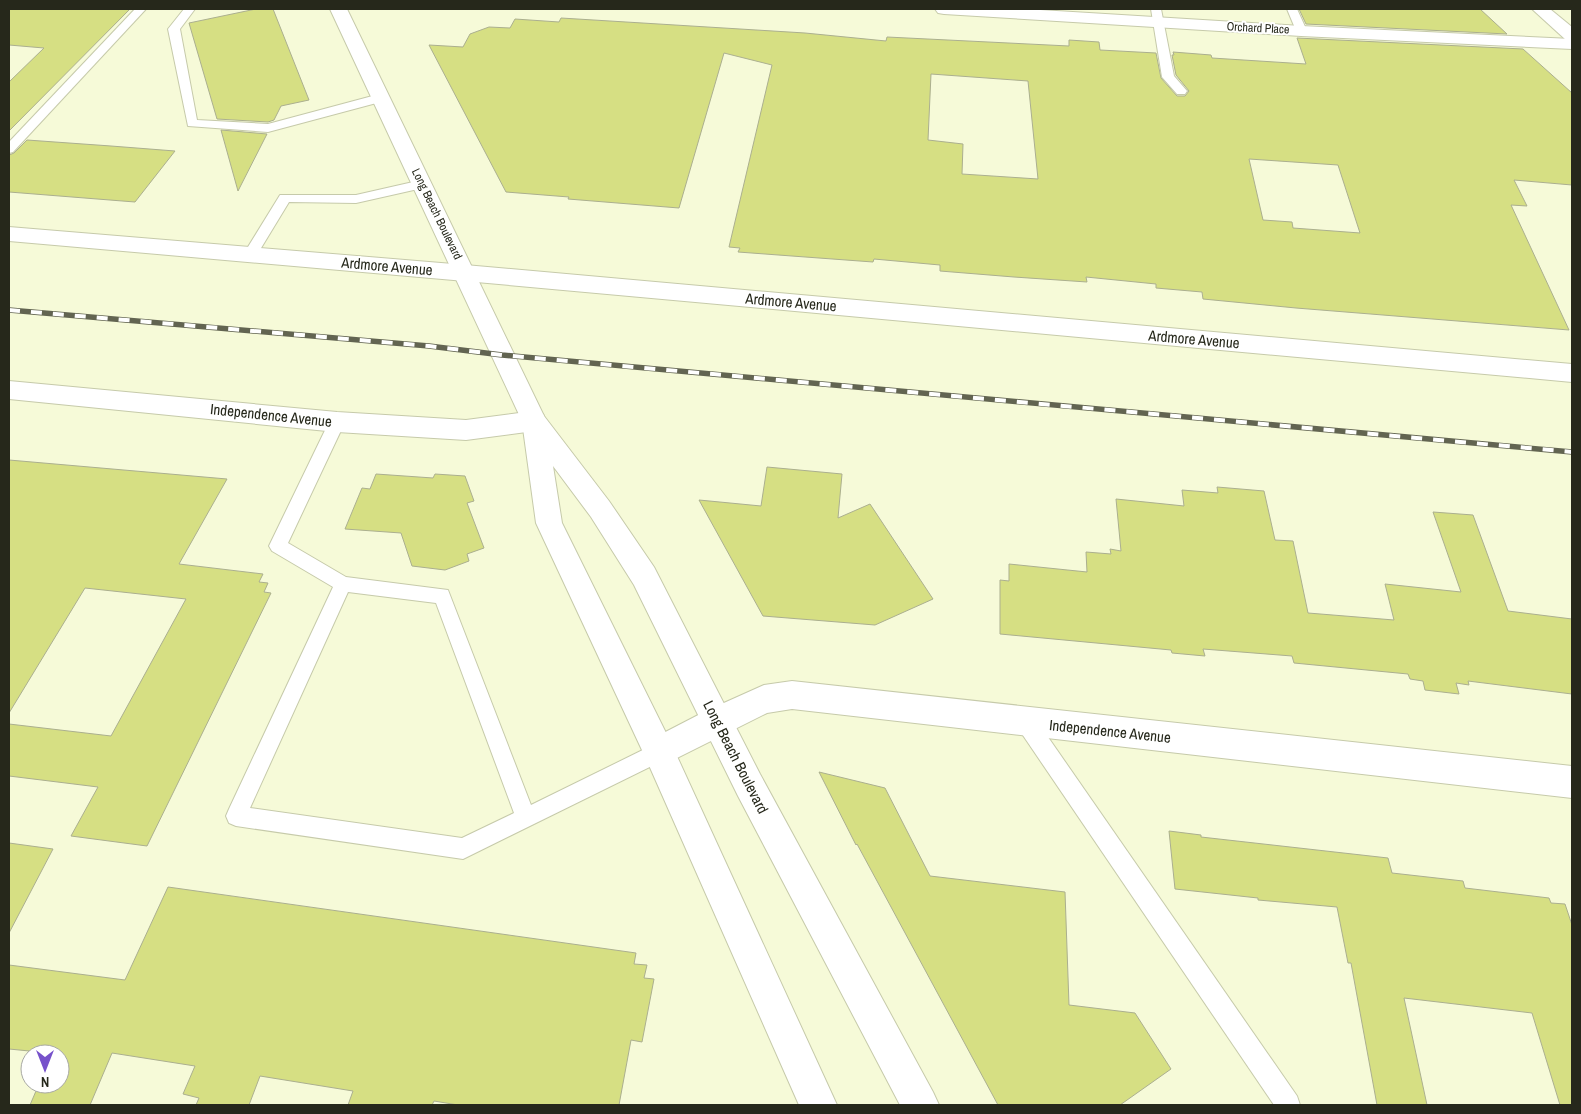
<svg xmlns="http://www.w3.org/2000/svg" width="1581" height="1114" font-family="'Archivo Narrow',sans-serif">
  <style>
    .building { fill: #d6df83; stroke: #abaf8f; fill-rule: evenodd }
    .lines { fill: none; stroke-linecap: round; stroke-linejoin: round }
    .lane-casing { stroke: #c6caaa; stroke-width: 2 }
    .street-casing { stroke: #c6caaa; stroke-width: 2 }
    .secondary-casing { stroke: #c6caaa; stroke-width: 2 }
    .primary-casing { stroke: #c6caaa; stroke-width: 2 }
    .lane { fill: #fff; fill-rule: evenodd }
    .street { fill: #fff; fill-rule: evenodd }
    .secondary { fill: #fff; fill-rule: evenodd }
    .primary { fill: #fff; fill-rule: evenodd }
    .rail-casing { stroke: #626451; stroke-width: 5.5 }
    .rail { stroke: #fff; stroke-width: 4; stroke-dasharray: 11; stroke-linecap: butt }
    .labels { text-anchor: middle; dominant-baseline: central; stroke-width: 4; stroke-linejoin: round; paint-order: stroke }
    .far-street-label { font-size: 12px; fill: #26281b; stroke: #fff }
    .street-label { font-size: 15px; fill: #26281b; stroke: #fff }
  </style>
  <rect width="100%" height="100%" fill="#f6fad8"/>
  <g class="building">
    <path d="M9,9h121l-121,122v-49l35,-34 -35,-3z"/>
    <path d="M256,9h17l36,91 -28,6 -7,14 -6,2 -51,-3 -28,-96z"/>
    <path d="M1299,9h181l27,25 -201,-10z"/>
    <path d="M561,18l244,15 81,8 1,-4 182,9v-6l30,2 1,8 56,3 5,25 16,18h8l4,-5 -13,-16 -4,-20h2l-1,-3 38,3 1,3 94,6 -9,-26 226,11 49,44v92l-58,-5 13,26 -16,-1 58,125 -273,-22 -93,-9 -1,-7 -46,-4v-4l-70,-7 1,5 -73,-5 -74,-6v-6l-66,-6 -1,3 -135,-10 2,-4 -11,-1 43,-182 -48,-12 -45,155 -111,-9 1,-2 -63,-5 -77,-147 34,2 7,-13 19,-7 21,1 5,-9 44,3zM931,74l97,7 10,98 -76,-5 1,-30 -35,-4zM1249,159l89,6 22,68 -67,-5 -1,-6 -29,-2z"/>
    <path d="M221,130l46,4 -29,57z"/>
    <path d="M27,140l84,6 64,5 -40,51 -126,-10v-37l5,-2z"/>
    <path d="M9,460l218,19 -48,85 84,10 -4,8 9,1 -4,9 7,1 -124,253 -76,-10 27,-49 -89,-11v-52l102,12 75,-137 -101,-11 -76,125z"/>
    <path d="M767,467l75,7 -4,44 32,-14 63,95 -58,26 -112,-9 -64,-116 62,6z"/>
    <path d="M376,474l57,4 2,-4 30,2 9,25 -7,2 17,45 -17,6 2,7 -24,9 -33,-4 -11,-33 -56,-4 17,-41 8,1z"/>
    <path d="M1217,487l47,4 11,49 18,1 15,72 86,7 -9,-36 76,8 -28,-80 40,3 35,96 64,8v75l-104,-13 1,4 -13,-2 3,11 -34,-4 -2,-9 -13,-2 -2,-5 -114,-11 -2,-7 -89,-7 2,7 -33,-3 -1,-3 -171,-16v-54l9,1v-17l78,8 -1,-20 25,2 -1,-5 11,2 -5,-52 68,7 -2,-16 36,3z"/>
    <path d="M819,772l66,16 45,88 135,16 4,113 66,8 36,56 -51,36h-122l-141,-261 -1,1z"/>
    <path d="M1169,831l32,4v2l187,21 4,15 71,8 2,7 84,10 2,5 14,1 7,21v180h-12l-28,-92 -128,-15 23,107h-50l-26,-142h-3l-11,-56 -79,-7v-2l-83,-9z"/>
    <path d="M9,843l44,6 -44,84z"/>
    <path d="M168,887l468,66 -2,11 13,1 -3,13 10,1 -12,63 -11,-2 -12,65h-161l-24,-4 -2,4h-84l5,-14 -93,-15 -11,29h-53l3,-7 -16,-4 12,-28 -83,-13 -22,52h-60l9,-21h21v-30l-51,-5v-84l116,15z"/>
  </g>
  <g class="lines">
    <g class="lane-casing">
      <g id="lane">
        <path d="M135,9h11l-133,143 -4,1v-11z"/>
        <path d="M184,9h11l-15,20 17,91 71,4 112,-30 6,4 -2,3 -116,31 -80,-6 -20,-97z"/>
        <path d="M1151,9h10l13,67 13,15 -2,3h-8l-15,-17z"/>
        <path d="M1287,9h10l10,22 -2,2h-8z"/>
        <path d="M422,180l5,1 2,3 -2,3 -71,16 -67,-1 -34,56h-10l-2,-3 37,-60h76z"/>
        <path d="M337,416l6,2 2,4 -57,121 58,34 102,13 83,215 128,-63 7,3 3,7 -3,7 -203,100 -227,-33 -7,-3 -3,-7 3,-7 104,-222 -61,-36 -3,-5 60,-124 2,-4zM348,592l88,11 78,210 -52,25 -212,-30z"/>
        <path d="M1025,712l7,2 265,382 3,9h-26l-256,-377 -3,-7 3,-7z"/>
      </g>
    </g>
    <g class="street-casing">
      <path id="street" d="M935,9h89l277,17 271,13v10l-271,-13 -357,-22 -6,-1z"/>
    </g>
    <g class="secondary-casing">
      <g id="secondary">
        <path d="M1532,9h18l22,18v14l-6,-1z"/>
        <path d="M9,227l456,38 1107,99v18l-1107,-101 -456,-40z"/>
        <path d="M9,381l328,31 129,8 68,-9 9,3 3,7 -3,7 -9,3 -68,9 -129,-8 -328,-33z"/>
        <path d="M792,681l780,85v32l-780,-89 -25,4 -108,54 -11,-4 -5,-11 5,-11 58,-30 58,-26z"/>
      </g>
    </g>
    <g class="primary-casing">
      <path id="primary" d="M330,9h17l197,407 65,85 45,66 106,207 173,318 6,13h-39l-162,-309 -104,-211 -43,-68 -38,-51 9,57 108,218 167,364h-38l-151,-342 -112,-240 -14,-102z"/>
    </g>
    <use href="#lane" class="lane"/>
    <use href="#street" class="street"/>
    <use href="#secondary" class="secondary"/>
    <use href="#primary" class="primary"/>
    <g class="rail-casing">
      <path id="rail" d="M9,310l420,36 73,9 1070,97"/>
    </g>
    <use href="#rail" class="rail"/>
  </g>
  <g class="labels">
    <g class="far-street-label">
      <text transform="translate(1258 28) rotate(3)">Orchard Place</text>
      <text transform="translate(437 214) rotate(64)">Long Beach Boulevard</text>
    </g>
    <g class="street-label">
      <text transform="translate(387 266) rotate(5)">Ardmore Avenue</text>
      <text transform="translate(791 302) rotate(5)">Ardmore Avenue</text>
      <text transform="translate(1194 339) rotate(5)">Ardmore Avenue</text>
      <text transform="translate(271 415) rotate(6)">Independence Avenue</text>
      <text transform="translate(1110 731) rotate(6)">Independence Avenue</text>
      <text transform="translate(736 757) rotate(63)">Long Beach Boulevard</text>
    </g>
  </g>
  <rect width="1581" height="1114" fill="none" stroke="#26281b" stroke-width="20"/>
  <g transform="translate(45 1069) rotate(180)"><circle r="24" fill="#ffffff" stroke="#a8a9a4"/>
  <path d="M0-4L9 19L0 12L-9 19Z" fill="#7752cb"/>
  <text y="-8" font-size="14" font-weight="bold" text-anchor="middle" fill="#26281b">N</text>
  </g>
</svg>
